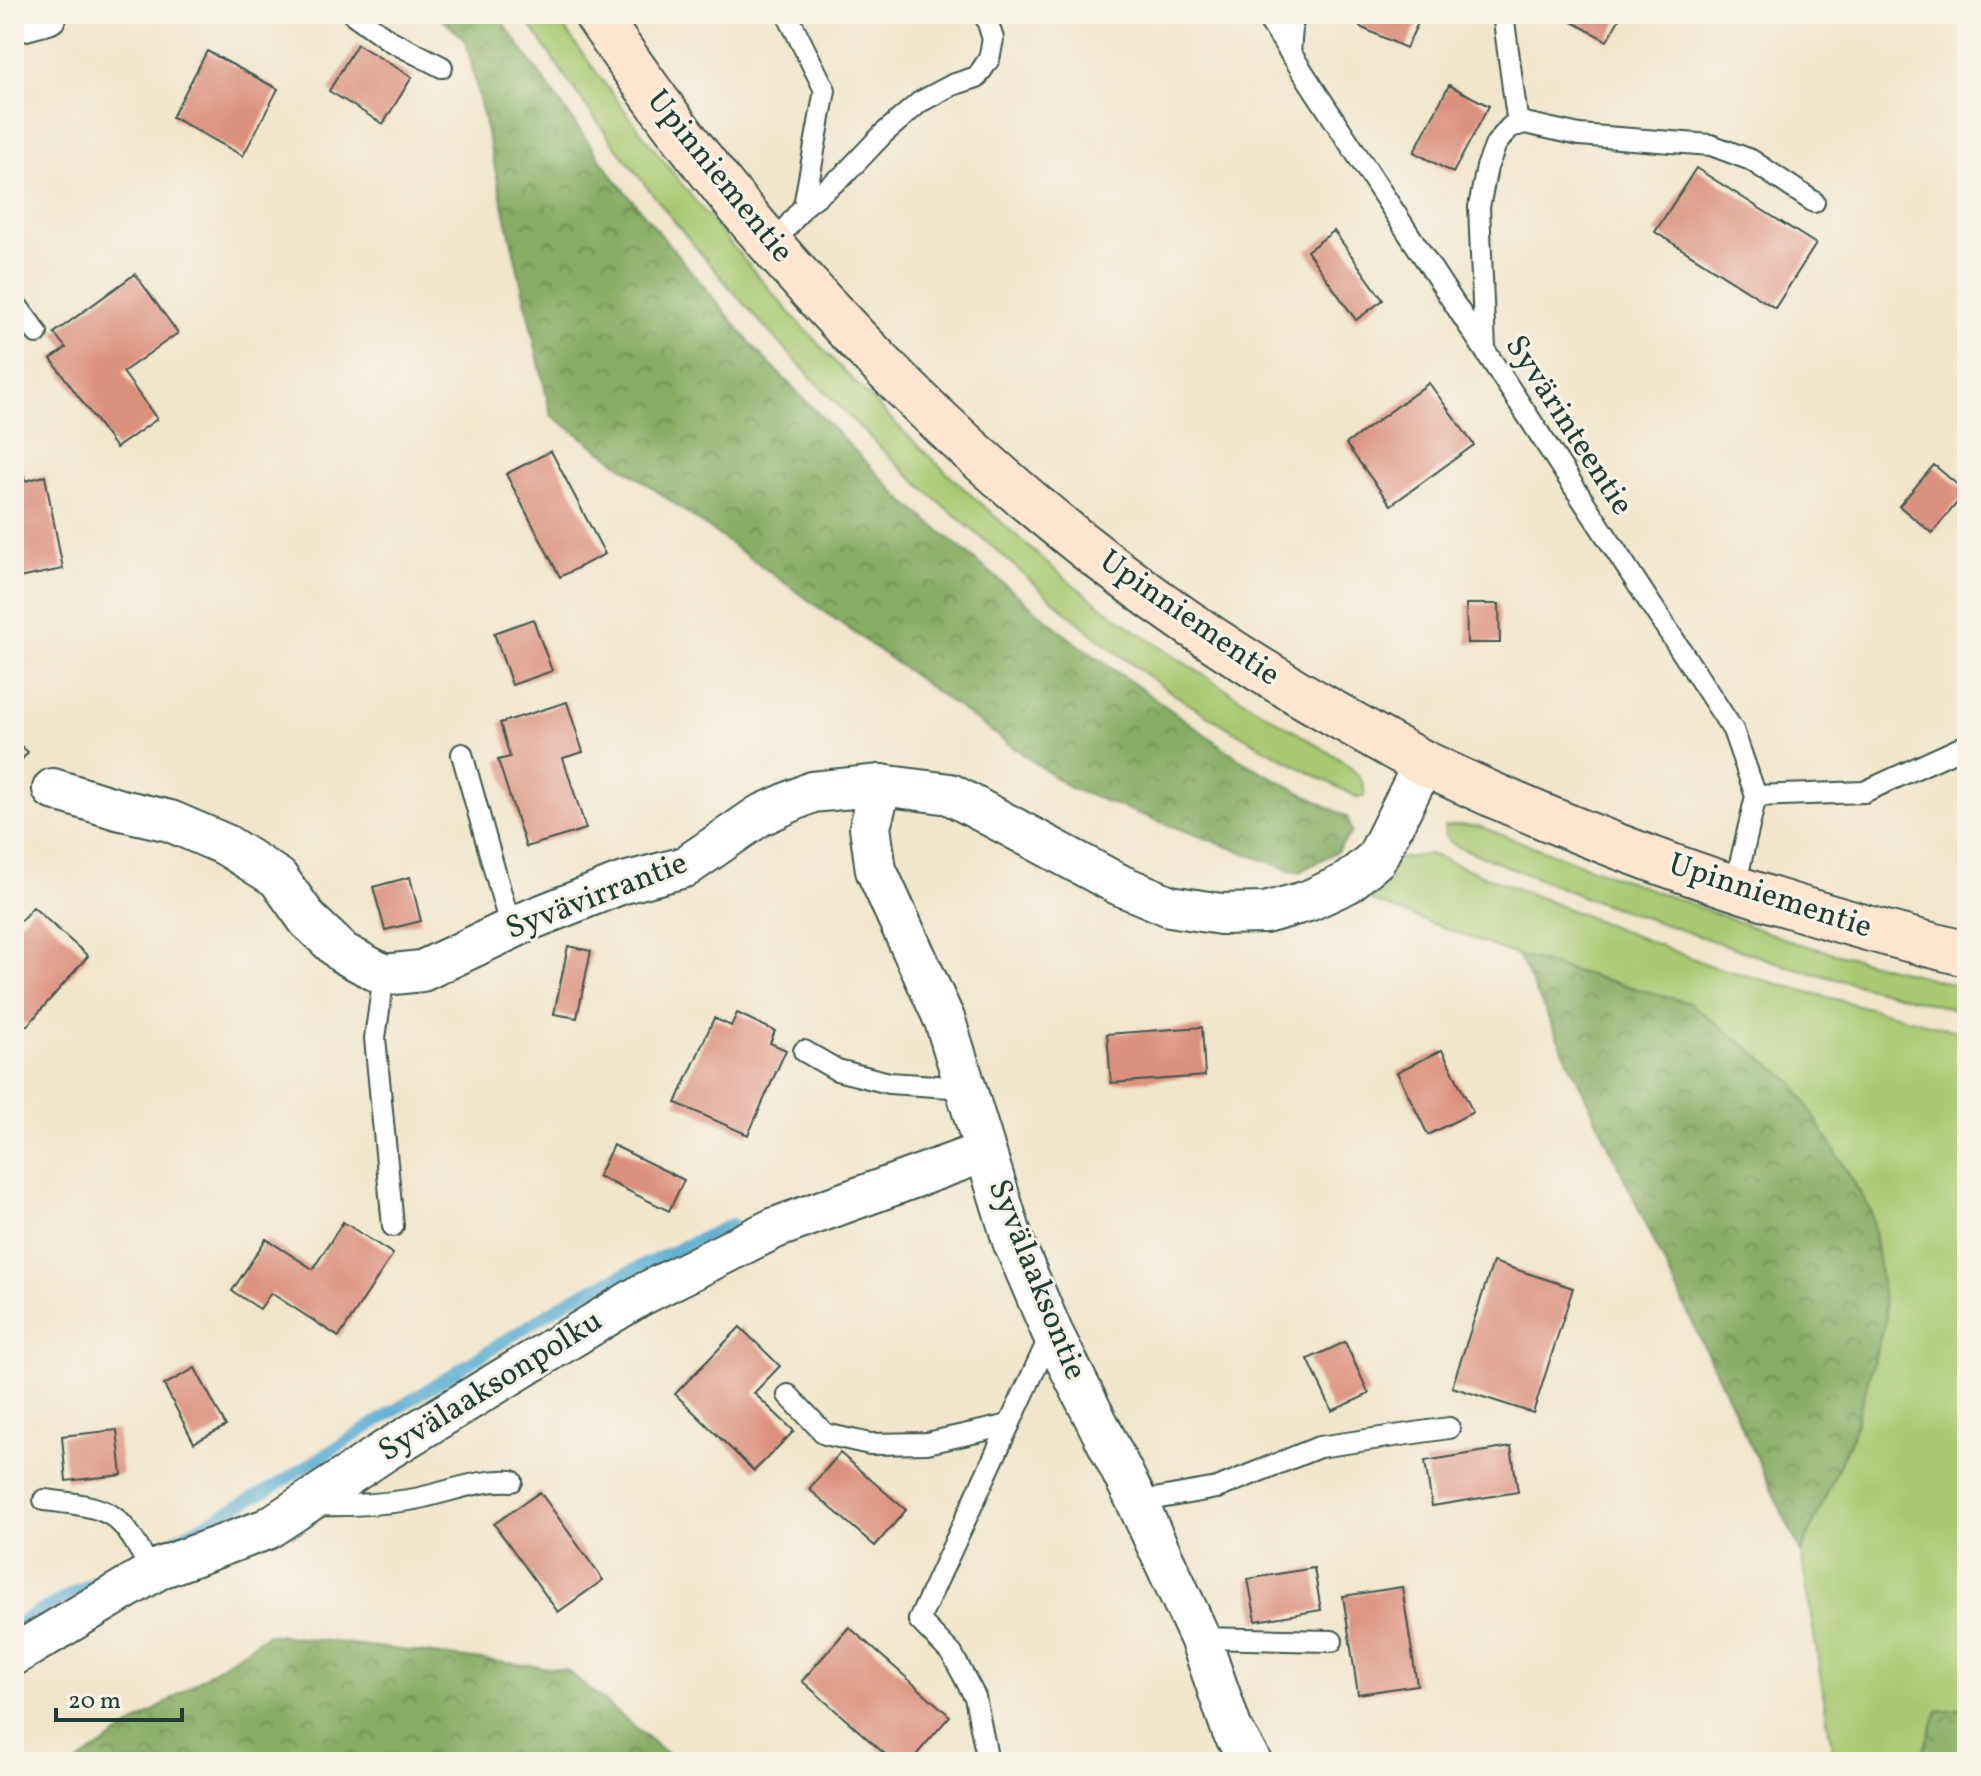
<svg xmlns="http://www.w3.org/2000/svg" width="1981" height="1776" font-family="Vollkorn,serif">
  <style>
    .green { fill: #a8c971; stroke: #648352; stroke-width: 2 }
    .forest { fill: url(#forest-crowns); stroke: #52754c; stroke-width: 2 }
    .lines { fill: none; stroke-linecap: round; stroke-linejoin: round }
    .stream { stroke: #54acd1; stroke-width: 12 }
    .building { fill: #dc917f }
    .service-casing { stroke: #3e564b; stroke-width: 24 }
    .minor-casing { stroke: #3e564b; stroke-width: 44 }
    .secondary-casing { stroke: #3e564b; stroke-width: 48 }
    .service { stroke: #fff; stroke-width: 20 }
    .minor { stroke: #fff; stroke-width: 40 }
    .secondary { stroke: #fde5d0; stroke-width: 44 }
    .labels { text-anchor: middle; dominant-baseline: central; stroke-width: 6; stroke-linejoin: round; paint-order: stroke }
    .street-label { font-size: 32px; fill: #1f3d34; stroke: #f7f3e8 }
  </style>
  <defs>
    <pattern id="forest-crowns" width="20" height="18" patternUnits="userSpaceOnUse" patternTransform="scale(2)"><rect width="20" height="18" fill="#86ad63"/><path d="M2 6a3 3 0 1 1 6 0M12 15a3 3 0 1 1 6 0" fill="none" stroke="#6d8e52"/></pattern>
  </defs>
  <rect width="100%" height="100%" fill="#f7f3e8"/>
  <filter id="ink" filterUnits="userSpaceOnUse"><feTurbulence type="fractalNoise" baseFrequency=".0125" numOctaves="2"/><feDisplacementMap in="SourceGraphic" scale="16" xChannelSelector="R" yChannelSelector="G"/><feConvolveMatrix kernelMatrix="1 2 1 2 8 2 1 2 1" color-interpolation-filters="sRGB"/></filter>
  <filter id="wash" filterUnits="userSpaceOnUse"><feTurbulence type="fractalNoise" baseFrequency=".006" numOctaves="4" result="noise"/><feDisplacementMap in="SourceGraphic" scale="32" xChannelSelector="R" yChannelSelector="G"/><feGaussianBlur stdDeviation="1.8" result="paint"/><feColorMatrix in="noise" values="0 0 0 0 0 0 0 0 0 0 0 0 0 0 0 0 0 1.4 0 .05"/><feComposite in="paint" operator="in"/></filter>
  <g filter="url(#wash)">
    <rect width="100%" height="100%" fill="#f0e6cb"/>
    <g class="green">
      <path d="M523,14h31c129,181 267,349 434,496 27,24 53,50 82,72 84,66 177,120 268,176 13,10 29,20 26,38l-7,1c-64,-33 -129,-66 -189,-107 -61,-41 -119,-93 -174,-142 -32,-27 -66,-54 -96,-83 -140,-136 -269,-288 -375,-451z"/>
      <path d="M1460,825l18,1 318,117 171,45v25l-177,-46 -206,-70 -128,-51c-7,-6 -14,-9 -11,-19z"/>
      <path d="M1430,854l281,112 256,68v675l-29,2 -19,51h-85l-33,-210 51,-116 34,-119 -15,-106 -78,-129 -104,-79 -170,-47 -155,-58 33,-39z"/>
    </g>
    <g class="forest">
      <path d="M437,14h60l117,164 144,174 146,149 164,136 179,127 100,53 5,15 -15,19 -39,22 -228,-85 -519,-373 -85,-374z"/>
      <path d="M1519,956l170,47 104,79 78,129 15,106 -34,119 -51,116z"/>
      <path d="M268,1634l298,36 111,92h-599z"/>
      <path d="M1967,1709v53h-48l19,-51z"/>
    </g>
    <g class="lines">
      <g class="stream">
        <path d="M174,1540l101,-54 297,-188 160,-74"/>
        <path d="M14,1625l98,-53"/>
      </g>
    </g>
    <g id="blocks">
      <g class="building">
        <path d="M1366,14h44l10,5 -14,29 -46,-21z"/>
        <path d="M1558,14h64l-15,27z"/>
        <path d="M357,44l55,33 -29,47 -54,-33z"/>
        <path d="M207,51l71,38 -35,67 -71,-39z"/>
        <path d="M1449,85l40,21 -36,67 -39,-21z"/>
        <path d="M1696,168l120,76 -41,64 -120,-76z"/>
        <path d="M1334,231l49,69 -27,20 -49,-69z"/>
        <path d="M135,274l43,59 -55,39 34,47 -41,29 -65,-89 15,-11 -12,-15z"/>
        <path d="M1429,383l45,62 -83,60 -45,-61z"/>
        <path d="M551,451l54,103 -45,23 -54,-103z"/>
        <path d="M19,456l6,25 20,-5 18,93 -49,10v-122z"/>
        <path d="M1934,465l32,27 -34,41 -33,-27z"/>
        <path d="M1466,604h33l1,39h-33z"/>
        <path d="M533,619l19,52 -40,14 -18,-52z"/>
        <path d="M567,702l16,50 -20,6 23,71 -60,18 -28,-87 12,-3 -10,-34z"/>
        <path d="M14,740l14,12 -14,17z"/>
        <path d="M410,877l11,44 -36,9 -12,-43z"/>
        <path d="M33,907l55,49 -61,70 -13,-11v-87z"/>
        <path d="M568,946l23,5 -14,67 -23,-4z"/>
        <path d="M737,1013l38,18 -5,12 16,7 -38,85 -72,-32 38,-85 17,8z"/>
        <path d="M1202,1027l3,49 -94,7 -4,-49z"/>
        <path d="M1442,1050l31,62 -45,23 -31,-63z"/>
        <path d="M613,1145l71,35 -15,31 -71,-35z"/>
        <path d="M343,1222l50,32 -54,83 -68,-44 -11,16 -28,-18 34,-52 47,30z"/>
        <path d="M1493,1262l80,26 -40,125 -81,-26z"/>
        <path d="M740,1327l40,39 -26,27 40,38 -40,40 -79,-77z"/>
        <path d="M1345,1342l24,52 -37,17 -24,-52z"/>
        <path d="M195,1368l31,58 -32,17 -30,-58z"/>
        <path d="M117,1430l5,45 -56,6 -4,-45z"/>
        <path d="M1511,1447l7,45 -86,14 -7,-45z"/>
        <path d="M840,1453l66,57 -31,36 -66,-57z"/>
        <path d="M540,1492l63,88 -45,32 -64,-88z"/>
        <path d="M1314,1568l7,42 -65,11 -8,-42z"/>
        <path d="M1402,1587l15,98 -59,9 -15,-98z"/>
        <path d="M849,1627l101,89 -40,46h-16l-92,-81z"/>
      </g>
    </g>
  </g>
  <g filter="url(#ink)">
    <use href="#blocks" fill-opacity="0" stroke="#3e564b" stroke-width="2"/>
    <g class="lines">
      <g class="service-casing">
        <g id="service">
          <path d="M353,14l36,26 53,27"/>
          <path d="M1265,14l468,716 23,66 -22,94"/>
          <path d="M1503,14l15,111"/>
          <path d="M1290,53l3,-39"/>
          <path d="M804,206l40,-31 39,-41 37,-32 32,-17 25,-8 12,-18 4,-20 -8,-25"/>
          <path d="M773,245l31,-39 21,-116 -38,-76"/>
          <path d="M14,302l23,31"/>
          <path d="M1485,350l-6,-143 8,-40 9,-23 14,-17 15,-4 54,12 132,10 40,15 63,42"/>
          <path d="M462,754l49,175"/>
          <path d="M1756,796l108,-4 103,-47"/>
          <path d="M384,975l-9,63 18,188"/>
          <path d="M804,1051l33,19 52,13 77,5"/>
          <path d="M788,1395l37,39 45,10 57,-1 82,-18"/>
          <path d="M44,1500c71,8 74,10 108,72"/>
          <path d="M1137,1502l80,-14 102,-41 130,-19"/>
          <path d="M311,1505c33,1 65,0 98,-5 36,-6 66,-21 103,-19"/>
          <path d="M1200,1638l132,3"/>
          <path d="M988,1762l-13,-65 -23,-43 -33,-34 133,-288"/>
        </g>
      </g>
      <g class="minor-casing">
        <g id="minor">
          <path d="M14,23l33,-9"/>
          <path d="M881,785l-11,42 6,43 69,151 68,220 39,91 85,170 63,136 32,92 19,32"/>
          <path d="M53,789l64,20 53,12 56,24 52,33 30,42 35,33 41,22 38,-4 110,-52 88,-35 65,-17 74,-51 53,-24 69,-7 69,9 170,91 50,21 51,8 44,-1 43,-12 39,-18 29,-24 48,-96"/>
          <path d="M14,1655l146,-87 107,-39 118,-78 256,-156 134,-67 209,-76"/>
        </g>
      </g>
      <g class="secondary-casing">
        <path id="secondary" d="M596,14c191,285 446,538 748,705 27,15 54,32 82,45 173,83 355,145 541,190"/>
      </g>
      <use href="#service" class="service"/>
      <use href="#minor" class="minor"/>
      <use href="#secondary" class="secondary"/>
    </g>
  </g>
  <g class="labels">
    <g class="street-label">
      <text transform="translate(719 177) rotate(51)">Upinniementie</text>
      <text transform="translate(1568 426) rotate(57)">Syvärinteentie</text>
      <text transform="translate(1189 619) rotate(35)">Upinniementie</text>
      <text transform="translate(597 897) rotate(-21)">Syvävirrantie</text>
      <text transform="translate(1770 897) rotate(18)">Upinniementie</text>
      <text transform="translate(1036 1280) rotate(68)">Syvälaaksontie</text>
      <text transform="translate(491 1387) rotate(-32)">Syvälaaksonpolku</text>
    </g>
  </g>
  <rect width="1981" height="1776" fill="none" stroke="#f7f3e8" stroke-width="48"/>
  <path d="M56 1708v12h126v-12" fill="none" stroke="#1f3d34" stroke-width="4"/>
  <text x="68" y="1708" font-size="24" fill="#1f3d34" stroke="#f7f3e8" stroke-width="6" paint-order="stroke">20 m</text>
</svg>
